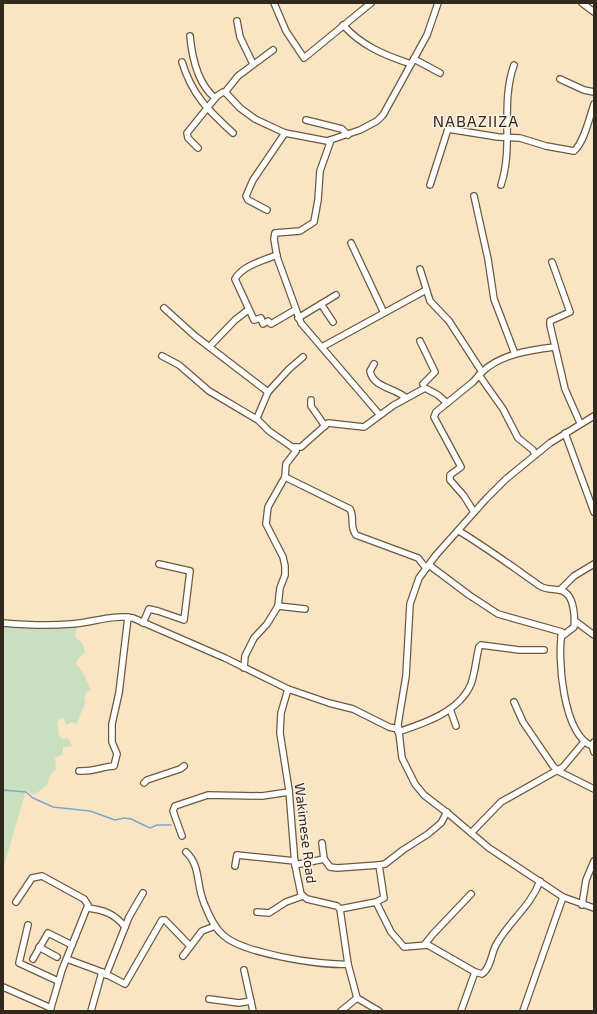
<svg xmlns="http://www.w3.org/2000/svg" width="597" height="1014" font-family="'Exo 2',sans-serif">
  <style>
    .green { fill: #c8e0bf }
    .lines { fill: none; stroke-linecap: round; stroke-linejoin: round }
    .stream { stroke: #81a6cd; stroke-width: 1.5 }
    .minor-casing { stroke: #6c5a3d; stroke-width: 8 }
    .minor { stroke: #fff; stroke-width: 5.5 }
    .labels { text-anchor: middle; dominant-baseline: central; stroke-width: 3; stroke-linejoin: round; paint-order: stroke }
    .street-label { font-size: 14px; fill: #31291c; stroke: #fcf3e6 }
    .quarter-label { font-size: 16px; letter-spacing: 1px; fill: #31291c; stroke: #fcf3e6 }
  </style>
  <rect width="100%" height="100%" fill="#f9e4c3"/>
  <path class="green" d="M3,626l74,1 -2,9 8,9 2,7 -8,8 -1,4 6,7 9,19 -5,3 -2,7 2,2 -10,22 -4,-2 -6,3 -2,-7 -5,1 -2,4 2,13 4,3 5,-1 4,8 -9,1v7l-8,4 1,11 -6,6 -3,10 -13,10 -8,-5 -23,79z"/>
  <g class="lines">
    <path class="stream" d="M3,790l23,2 7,6 20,9 37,4 25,9 9,-2 7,1 19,9 7,-3h14"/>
    <g class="minor-casing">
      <g id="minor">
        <path d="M274,3l12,28 18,27 67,-55"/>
        <path d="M582,3l12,9"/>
        <path d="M237,21l3,16 13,27"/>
        <path d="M343,25c19,21 41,30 68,39"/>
        <path d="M190,36c2,21 8,48 25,62"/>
        <path d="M273,50l-35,26 -12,15v2l14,15 15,11 30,14 42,8 33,-11 17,-9 6,-6 44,-80 11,-32"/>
        <path d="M414,59l26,14"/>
        <path d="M182,62c10,33 26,48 51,71"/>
        <path d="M560,79l24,11 10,2"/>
        <path d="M306,120l36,9 6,6"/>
        <path d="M331,140l-11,31 -2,29 -4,22 -14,9 -25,2 -1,6 3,18 24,66 78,91"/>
        <path d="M198,148l-10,-10 -1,-5 30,-37 6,-4 3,1"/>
        <path d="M430,185l18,-56 50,8 22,1 26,8 28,5c10,-8 16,-35 20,-47"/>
        <path d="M501,185c13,-39 -1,-81 13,-120"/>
        <path d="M474,196l14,63 6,40 21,55"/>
        <path d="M267,210l-19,-10 -2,-4 7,-16 32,-47"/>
        <path d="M351,243l33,70"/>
        <path d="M277,255c-13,5 -35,11 -42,24l19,41 7,-2 2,6 5,-3 3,3 24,-14"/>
        <path d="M552,262l18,50 -20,9v4l15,64 15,34"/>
        <path d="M420,269l10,32 19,20 33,51c19,-18 48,-22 73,-25"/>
        <path d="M321,304l12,18"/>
        <path d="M164,308l31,28 73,56"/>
        <path d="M298,318l38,-23"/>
        <path d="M420,341l15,31 -12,12"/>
        <path d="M210,346l25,-26 13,-10"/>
        <path d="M322,347l104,-57"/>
        <path d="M162,356l17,9 30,26 49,29 11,11 23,16"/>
        <path d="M374,364l-4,7c3,17 26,17 36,27"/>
        <path d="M479,375l24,34 15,29 15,12 2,5"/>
        <path d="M311,400v6l14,20"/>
        <path d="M594,416l-44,27 -44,36 -20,20 -50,56 -17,23 -9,26 -4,72 -8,48 4,34 13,26 9,11 26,20 39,33 74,49 31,11"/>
        <path d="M257,418l11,-26 21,-23 14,-12"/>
        <path d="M565,433l29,79"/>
        <path d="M285,477l65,32c5,9 -1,17 6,26l62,23 8,10"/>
        <path d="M474,512l-10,-16 -14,-16v-5l11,-8 -27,-50 2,-5 37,-30 9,-10"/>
        <path d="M459,531c28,17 54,36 81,55 9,6 20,0 28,9 6,7 7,23 6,32l-13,10"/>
        <path d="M429,565l40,30 29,19 64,18c-5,26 1,102 30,114"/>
        <path d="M560,590l14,-14 20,-12"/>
        <path d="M278,606l27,3"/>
        <path d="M575,621l19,14"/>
        <path d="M3,623c23,2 46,3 68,1 21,-1 41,-10 62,-6l92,40 63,31 41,14 24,6 36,18 9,2"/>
        <path d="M143,623l6,-14 9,2 26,9 6,-49 -31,-7"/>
        <path d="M244,668l1,-12 9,-18 13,-14 11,-18 2,-18 5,-13v-9l-2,-9 -17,-33 2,-17 17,-30 1,-13 10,-13 -4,-4h9l27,-24 36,4 30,-22 31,-17 13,7 9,8"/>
        <path d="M288,689l-7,24 -1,20 9,57 6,75 6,29 6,5 30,7 3,3 8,55 9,34 22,13"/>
        <path d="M514,702l9,20 30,44 5,5 36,18"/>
        <path d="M450,709l6,17"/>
        <path d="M398,732c27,-9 61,-20 73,-48 4,-11 5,-25 8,-37l2,-2 38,5h25"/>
        <path d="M594,742l-2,3 2,7"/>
        <path d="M79,771c15,1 21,-4 35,-5l3,-12 -5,-12v-18l7,-31 9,-76"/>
        <path d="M144,783l3,-3 33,-11 4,-3"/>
        <path d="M471,833l30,-31 62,-35 21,-25"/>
        <path d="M182,836l-9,-25 2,-5 33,-11 54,1 27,-4"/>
        <path d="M322,843l2,16 6,8 7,1 42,-3"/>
        <path d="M186,852c15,14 10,33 18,51 4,10 9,23 18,31 18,19 99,32 126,30"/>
        <path d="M295,865l29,-6"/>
        <path d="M235,866l2,-11 58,6"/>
        <path d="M16,902l16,-24 10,-2 42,23 4,6 -26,65 -12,41"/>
        <path d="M376,902l15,30 13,15 24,-2 47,27 -14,39"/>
        <path d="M582,905l4,-25 8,-19"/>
        <path d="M88,908c16,2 27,6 37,19"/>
        <path d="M340,909l36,-7 8,-4 -5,-33 6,-1 18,-14 25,-16 13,-11 6,-11"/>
        <path d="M257,912l12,1 17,-11 17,-6"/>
        <path d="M28,925l-9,38 39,18"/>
        <path d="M425,944l8,-10 38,-40"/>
        <path d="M39,947l18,10"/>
        <path d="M183,956l19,-25 13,-5"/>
        <path d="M33,959l15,-26 24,12"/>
        <path d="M67,959l35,13 23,12 37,-64h3l25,26"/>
        <path d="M244,970l9,41"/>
        <path d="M475,972l7,2c9,-6 9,-20 14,-29 13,-24 35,-39 44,-64"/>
        <path d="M106,975l23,-58 14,-24"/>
        <path d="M3,987l48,21"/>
        <path d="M209,999l30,4 12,-2"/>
        <path d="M91,1011l11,-39"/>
        <path d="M341,1011l16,-13"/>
        <path d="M523,1011l40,-114"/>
      </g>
    </g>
    <use href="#minor" class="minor"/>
  </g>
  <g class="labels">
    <g class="street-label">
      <text transform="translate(306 833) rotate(83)">Wakimese Road</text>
    </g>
    <g class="quarter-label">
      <text x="476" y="120">NABAZIIZA</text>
    </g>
  </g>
  <rect width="597" height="1014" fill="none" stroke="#31291c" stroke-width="8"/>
</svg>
